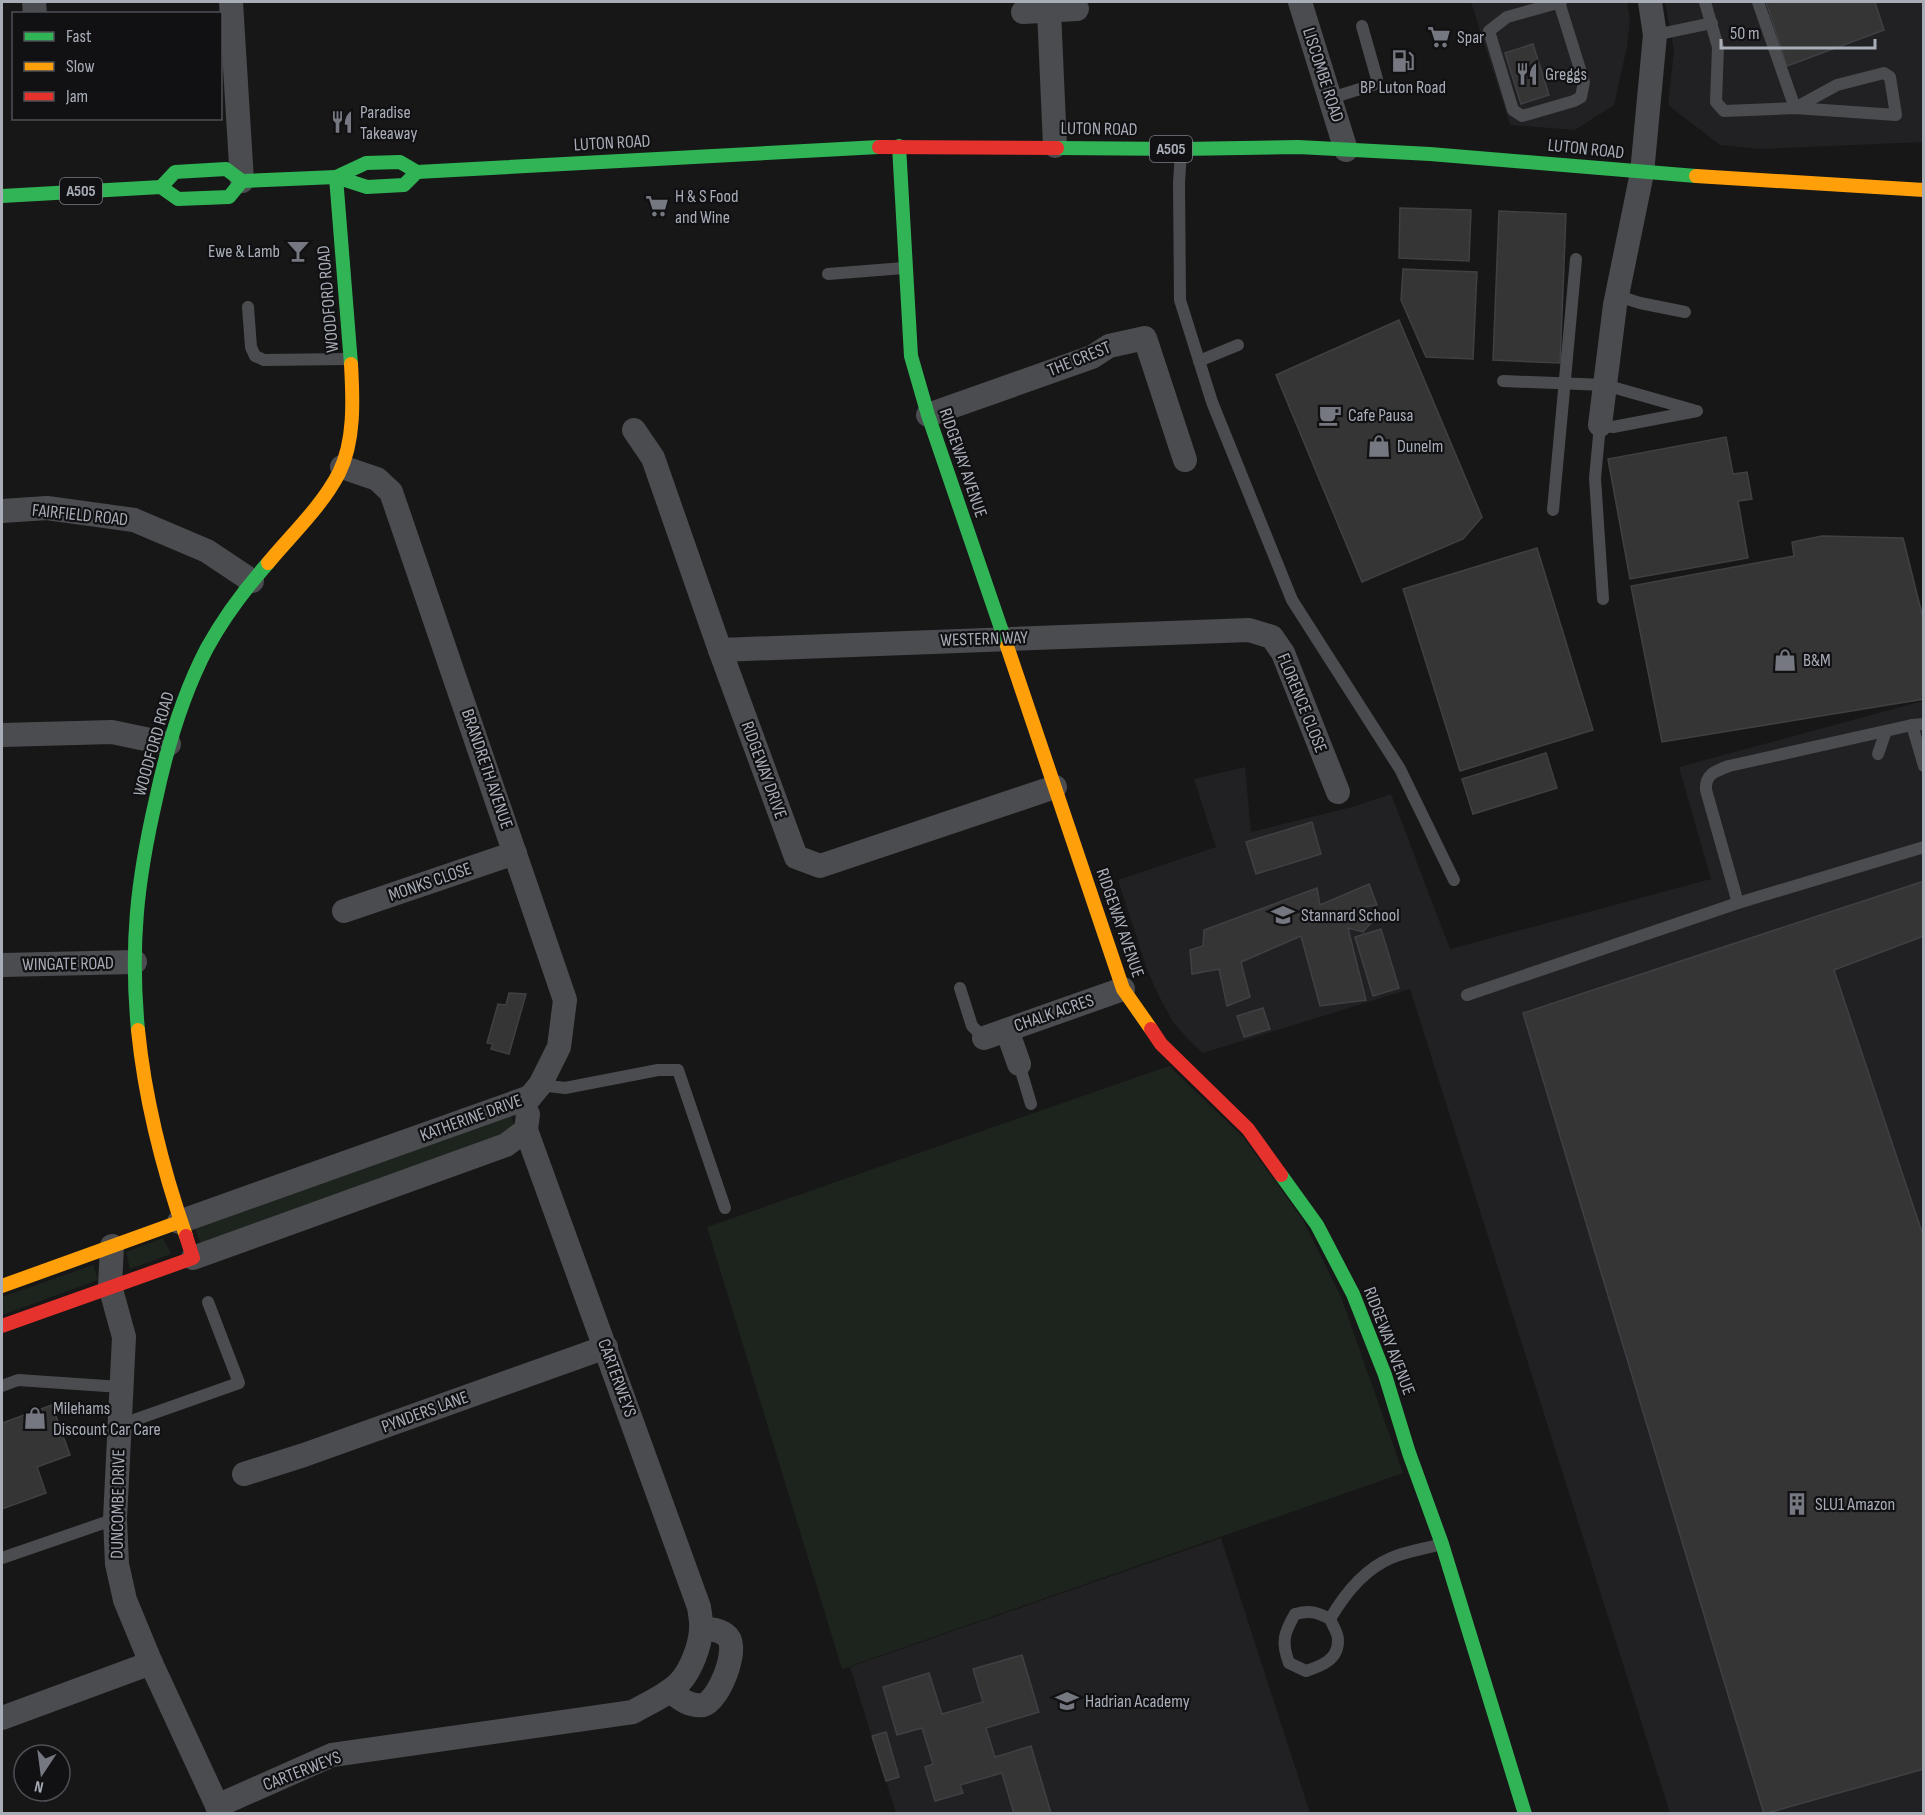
<svg xmlns="http://www.w3.org/2000/svg" width="1925" height="1815" font-family="'Sofia Sans Condensed',sans-serif">
  <style>
    .built { fill: #212123 }
    .green { fill: #1d241e }
    .building { fill: #353536; stroke: #3f4043; stroke-width: 1.5 }
    .lines { fill: none; stroke-linecap: round; stroke-linejoin: round }
    .lane { stroke: #4b4c50; stroke-width: 12 }
    .street { stroke: #4b4c50; stroke-width: 24 }
    .fast { stroke: #30b455; stroke-width: 14 }
    .slow { stroke: #ff9f0a; stroke-width: 14 }
    .jam { stroke: #e5322d; stroke-width: 14 }
    .labels { text-anchor: middle; dominant-baseline: central; stroke-width: 4.5; stroke-linejoin: round; paint-order: stroke }
    .shield { fill: #111113; stroke: #7b7e86; stroke-width: 1.5 }
    .shield-label { font-size: 16px; font-weight: bold; fill: #a8adb8 }
    .poi-label { font-size: 18px; fill: #a8adb8; stroke: #111113; text-anchor: start }
    .street-label { font-size: 18px; fill: #a8adb8; stroke: #111113 }
  </style>
  <rect width="100%" height="100%" fill="#171717"/>
  <g class="built">
    <path d="M1471,2h156l3,18 -3,27 -13,58 -39,25 -65,-5z"/>
    <path d="M1665,2h258v140l-163,7 -40,-4 -52,-40 6,-54z"/>
    <path d="M1923,701v1109l-9,4 -244,-1 -260,-824 -207,64 -15,-14 -15,-17 -14,-26 -11,-24 -30,-92 98,-33 -22,-68 51,-12 6,65 101,-25 39,-13 59,155 261,-70 -32,-112z"/>
    <path d="M1221,1538l89,275h-414l-46,-146z"/>
  </g>
  <g class="green">
    <path d="M1169,1066l74,71 60,83 38,77 62,176 -561,196 -135,-442z"/>
    <path d="M511,1115l5,17 -315,112 -7,-17z"/>
    <path d="M163,1238l8,16 -41,15 -4,-17z"/>
    <path d="M93,1265l5,15 -96,35v-18z"/>
  </g>
  <g class="building">
    <path d="M1766,2h109l9,28 -97,36z"/>
    <path d="M1533,44l16,51 -28,9 -16,-51z"/>
    <path d="M1400,208l71,2 -2,51 -70,-3z"/>
    <path d="M1499,211l67,3 -6,149 -67,-3z"/>
    <path d="M1403,269l74,3 -4,87 -47,-2 -25,-57z"/>
    <path d="M1399,320l83,197 -19,22 -101,43 -86,-207z"/>
    <path d="M1726,437l7,37 14,-2 5,27 -14,2 10,57 -118,21 -22,-120z"/>
    <path d="M1822,536l81,2 21,84v77l-262,43 -31,-156 163,-30 -2,-14z"/>
    <path d="M1537,548l56,182 -133,41 -57,-182z"/>
    <path d="M1546,753l11,35 -84,26 -11,-35z"/>
    <path d="M1312,822l9,32 -65,20 -10,-32z"/>
    <path d="M1924,881v55l-90,34 90,268v531l-160,45 -241,-801z"/>
    <path d="M1369,884l8,21 -18,3 13,14 -9,10 -15,-4 18,72 -46,6 -19,-70 -60,26 9,35 -23,9 -8,-37 -27,5 -2,-24 13,-4 1,-16 113,-42 3,17z"/>
    <path d="M1381,929l18,59 -26,8 -18,-59z"/>
    <path d="M509,993l17,1 -17,60 -18,-5 2,-5 -6,-1 11,-39 8,1z"/>
    <path d="M1263,1008l7,21 -26,8 -7,-21z"/>
    <path d="M52,1405l18,50 -33,12 9,26 -44,16v-86z"/>
    <path d="M1022,1655l17,57 -53,16 9,29 36,-11 20,67 -37,1 -12,-41 -42,12 3,8 -28,8 -10,-34 8,-3 -11,-36 -25,7 -14,-48 46,-14 13,41 41,-12 -10,-33z"/>
    <path d="M886,1732l13,45 -13,4 -14,-45z"/>
  </g>
  <g class="lines">
    <g class="lane">
      <path d="M1559,2l25,80 -3,15 -7,4 -52,15 -9,-6 -24,-79 18,-14 54,-15"/>
      <path d="M1705,2l13,45 -2,55 8,9 71,-3 42,-23 47,-12 6,4 6,38 -101,-7 -37,-106"/>
      <path d="M1655,35l57,-12"/>
      <path d="M1331,98l45,-14 1,-5 -15,-53"/>
      <path d="M1181,151l-2,32 1,117 32,102 80,198 108,169 54,111"/>
      <path d="M828,274l76,-6"/>
      <path d="M1618,296l22,7 45,9"/>
      <path d="M248,307l3,40 4,9 9,4 86,-1"/>
      <path d="M1199,361l39,-16"/>
      <path d="M1503,381l102,4 88,25"/>
      <path d="M1553,510l23,-251"/>
      <path d="M1603,599l-8,-121 5,-53 13,2 84,-16"/>
      <path d="M1924,724l-12,1 12,41"/>
      <path d="M1878,754l8,-23"/>
      <path d="M1738,903l-32,-113c-1,-16 9,-19 23,-24l183,-41"/>
      <path d="M960,988l12,38 12,12"/>
      <path d="M1467,995l271,-92 186,-56"/>
      <path d="M1019,1064l12,40"/>
      <path d="M540,1085l25,3 93,-18h20l47,138"/>
      <path d="M2,1386l16,-6 103,7"/>
      <path d="M120,1425l119,-42 -31,-81"/>
      <path d="M2,1558l113,-39"/>
      <path d="M1330,1619c-13,-7 -20,-9 -35,-5 -11,19 -14,28 -6,49l17,8c15,-5 32,-11 32,-30 1,-6 -5,-15 -8,-22 14,-24 35,-50 61,-61 16,-7 34,-9 50,-14"/>
    </g>
    <g class="street">
      <path d="M34,2l1,12"/>
      <path d="M231,2l11,179"/>
      <path d="M1300,2l46,148"/>
      <path d="M1049,11l6,135"/>
      <path d="M1023,12l54,-3"/>
      <path d="M928,415l164,-58 17,-11 36,-8 40,122"/>
      <path d="M1600,425l15,-120 27,-132 13,-138 -5,-33"/>
      <path d="M634,430l19,28 67,192 76,207 24,9 235,-79"/>
      <path d="M342,467l35,12 14,13 174,508 -6,47 -19,38 -10,12"/>
      <path d="M2,511l45,-3 87,12 73,31 45,30"/>
      <path d="M720,650l529,-20 23,7 11,16 55,139"/>
      <path d="M2,735l110,-3 57,12"/>
      <path d="M344,911l171,-58"/>
      <path d="M2,965l133,-3"/>
      <path d="M1007,1030l12,34"/>
      <path d="M984,1038l139,-49"/>
      <path d="M179,1222l351,-125"/>
      <path d="M112,1246l-2,40 14,51 -9,182 2,45 8,36 26,63 70,151"/>
      <path d="M193,1258l313,-113 20,-15 2,-16"/>
      <path d="M244,1474l60,-19 302,-108"/>
      <path d="M670,1691c9,7 19,16 33,14 16,-4 36,-56 25,-68 -7,-8 -18,-8 -27,-8"/>
      <path d="M2,1718l149,-55"/>
      <path d="M217,1806l115,-51 301,-43c15,-9 35,-17 47,-30 11,-12 20,-36 21,-52 1,-7 -1,-15 -2,-23l-173,-477"/>
    </g>
    <g class="fast">
      <path d="M899,146l12,210 17,59 79,231"/>
      <path d="M1057,148l124,1 117,-2 132,7 266,22"/>
      <path d="M336,177l15,187"/>
      <path d="M336,177l30,-14 34,-1 17,10 462,-25"/>
      <path d="M161,187l14,-15 51,-3 16,12 94,-4 31,10 37,-2 13,-13"/>
      <path d="M2,196l159,-9 17,12 51,-2 13,-16"/>
      <path d="M138,1030c-8,-85 -1,-149 18,-231 11,-52 26,-103 51,-151 17,-31 38,-59 61,-85"/>
      <path d="M1281,1175l36,50 36,69 32,81 24,78 33,91 83,270"/>
    </g>
    <g class="slow">
      <path d="M1696,176l228,14"/>
      <path d="M268,563c24,-29 54,-57 71,-90 16,-32 14,-74 12,-109"/>
      <path d="M1007,646l116,343 28,40"/>
      <path d="M138,1030c7,70 25,140 48,206"/>
      <path d="M2,1286l177,-64"/>
    </g>
    <g class="jam">
      <path d="M879,147l178,1"/>
      <path d="M1151,1029l10,15 87,85 33,46"/>
      <path d="M2,1326l191,-68 -7,-22"/>
    </g>
  </g>
  <defs>
    <g id="supermarket-bare" transform="scale(1.8)"><path d="M-6-5.5h2.5l.6 2H6L4.5 2H-2.5L-4.4-4H-6ZM-1.5 3.2a1.3 1.3 0 1 0 .1 0ZM3 3.2a1.3 1.3 0 1 0 .1 0Z" fill="#757880" stroke="#111113" stroke-width="2.5" paint-order="stroke"/></g>
    <g id="fuel-bare" transform="scale(1.8)"><path d="M-5.5-6h7V0h2V4h1.3V-2.5L3-4.5l.8-.8L6-3V5H2.5V1h-1V6h-7ZM-4.2-4.7v3.2H.2V-4.7Z" fill="#757880" stroke="#111113" stroke-width="2.5" paint-order="stroke"/></g>
    <g id="restaurant-bare" transform="scale(1.8)"><path d="M-5-6h1v4h1v-4h1v4h1v-4h1v5L-1.5 .5V6h-2V.5L-5-1ZM5-6V6H3V1.5H1.5Q1.5-4 5-6Z" fill="#757880" stroke="#111113" stroke-width="2.5" paint-order="stroke"/></g>
    <g id="bar-bare" transform="scale(1.8)"><path d="M-6-5H6L.8 .8V4.5H3.5V6h-7V4.5H-.8V.8Z" fill="#757880" stroke="#111113" stroke-width="2.5" paint-order="stroke"/></g>
    <g id="cafe-bare" transform="scale(1.8)"><path d="M-5.5-4.5H6V0H3Q3 3.5 0 3.5H-2.5Q-5.5 3.5-5.5 0ZM3-3.2v2h1.7v-2ZM-6 4.5H4V6H-6Z" fill="#757880" stroke="#111113" stroke-width="2.5" paint-order="stroke"/></g>
    <g id="shop-bare" transform="scale(1.8)"><path d="M-5-2.5h2.3a2.7 3.5 0 0 1 5.4 0H5L5.5 6h-11ZM-1.5-2.5h3a1.5 2.3 0 0 0-3 0Z" fill="#757880" stroke="#111113" stroke-width="2.5" paint-order="stroke"/></g>
    <g id="school-bare" transform="scale(1.8)"><path d="M0-5L7-2L0 1L-7-2ZM-4 1L0 2.5L4 1V4Q0 6-4 4Z" fill="#757880" stroke="#111113" stroke-width="2.5" paint-order="stroke"/></g>
    <g id="building-bare" transform="scale(1.8)"><path d="M-4-6H4V6H1V3H-1V6H-4ZM-2.5-4.3h1.7v1.8h-1.7ZM.8-4.3h1.7v1.8H.8ZM-2.5-1h1.7V.8h-1.7ZM.8-1h1.7V.8H.8Z" fill="#757880" stroke="#111113" stroke-width="2.5" paint-order="stroke"/></g>
  </defs>
  <g fill-rule="evenodd">
    <use href="#supermarket-bare" x="1439" y="37"/>
    <use href="#fuel-bare" x="1403" y="61"/>
    <use href="#restaurant-bare" x="1527" y="74"/>
    <use href="#restaurant-bare" x="342" y="122"/>
    <use href="#supermarket-bare" x="657" y="206"/>
    <use href="#bar-bare" x="298" y="251"/>
    <use href="#cafe-bare" x="1330" y="415"/>
    <use href="#shop-bare" x="1379" y="446"/>
    <use href="#shop-bare" x="1785" y="660"/>
    <use href="#school-bare" x="1283" y="915"/>
    <use href="#shop-bare" x="35" y="1418"/>
    <use href="#building-bare" x="1797" y="1504"/>
    <use href="#school-bare" x="1067" y="1701"/>
  </g>
  <g class="labels">
    <g class="shield">
      <rect x="1150" y="136" width="42" height="26" rx="4.5"/>
      <rect x="60" y="178" width="42" height="26" rx="4.5"/>
    </g>
    <g class="shield-label">
      <text x="1171" y="149">A505</text>
      <text x="81" y="191">A505</text>
    </g>
    <g class="poi-label">
      <text x="1457" y="37">Spar</text>
      <text x="1545" y="74">Greggs</text>
      <text x="1403" y="87" text-anchor="middle">BP Luton Road</text>
      <text x="360" y="112">Paradise<tspan x="360" dy="21">Takeaway</tspan></text>
      <text x="675" y="196">H &amp; S Food<tspan x="675" dy="21">and Wine</tspan></text>
      <text x="280" y="251" text-anchor="end">Ewe &amp; Lamb</text>
      <text x="1348" y="415">Cafe Pausa</text>
      <text x="1397" y="446">Dunelm</text>
      <text x="1803" y="660">B&amp;M</text>
      <text x="1301" y="915">Stannard School</text>
      <text x="53" y="1408">Milehams<tspan x="53" dy="21">Discount Car Care</tspan></text>
      <text x="1815" y="1504">SLU1 Amazon</text>
      <text x="1085" y="1701">Hadrian Academy</text>
    </g>
    <g class="street-label">
      <text transform="translate(1323 75) rotate(72)">LISCOMBE ROAD</text>
      <text transform="translate(1099 129) rotate(1)">LUTON ROAD</text>
      <text transform="translate(612 143) rotate(-3)">LUTON ROAD</text>
      <text transform="translate(1586 149) rotate(6)">LUTON ROAD</text>
      <text transform="translate(328 299) rotate(-95)">WOODFORD ROAD</text>
      <text transform="translate(1079 359) rotate(-22)">THE CREST</text>
      <text transform="translate(963 463) rotate(71)">RIDGEWAY AVENUE</text>
      <text transform="translate(80 515) rotate(6)">FAIRFIELD ROAD</text>
      <text transform="translate(984 639) rotate(-2)">WESTERN WAY</text>
      <text transform="translate(1302 703) rotate(68)">FLORENCE CLOSE</text>
      <text transform="translate(154 744) rotate(-74)">WOODFORD ROAD</text>
      <text transform="translate(487 769) rotate(71)">BRANDRETH AVENUE</text>
      <text transform="translate(764 770) rotate(70)">RIDGEWAY DRIVE</text>
      <text transform="translate(430 882) rotate(-19)">MONKS CLOSE</text>
      <text transform="translate(1120 923) rotate(71)">RIDGEWAY AVENUE</text>
      <text transform="translate(68 964) rotate(-1)">WINGATE ROAD</text>
      <text transform="translate(1054 1013) rotate(-19)">CHALK ACRES</text>
      <text transform="translate(471 1118) rotate(-20)">KATHERINE DRIVE</text>
      <text transform="translate(1389 1341) rotate(69)">RIDGEWAY AVENUE</text>
      <text transform="translate(617 1378) rotate(70)">CARTERWEYS</text>
      <text transform="translate(425 1412) rotate(-20)">PYNDERS LANE</text>
      <text transform="translate(118 1504) rotate(-89)">DUNCOMBE DRIVE</text>
      <text transform="translate(302 1771) rotate(-21)">CARTERWEYS</text>
    </g>
  </g>
  <rect width="1925" height="1815" fill="none" stroke="#a8adb8" stroke-width="6"/>
  <rect x="12" y="12" width="210" height="108" fill="#111113" stroke="#4d4f55" stroke-width="1.5"/>
  <rect x="24" y="32" width="30" height="9" fill="#30b455" stroke="#4d4f55" stroke-width="1.5"/>
  <text x="66" y="42" font-size="18" fill="#a8adb8">Fast</text>
  <rect x="24" y="62" width="30" height="9" fill="#ff9f0a" stroke="#4d4f55" stroke-width="1.5"/>
  <text x="66" y="72" font-size="18" fill="#a8adb8">Slow</text>
  <rect x="24" y="92" width="30" height="9" fill="#e5322d" stroke="#4d4f55" stroke-width="1.5"/>
  <text x="66" y="102" font-size="18" fill="#a8adb8">Jam</text>
  <g transform="translate(42 1773) rotate(193)"><circle r="28" fill="#111113" stroke="#4d4f55" stroke-width="1.5"/>
  <path d="M0-4.5L10 22L0 15L-10 22Z" fill="#757880"/>
  <text y="-9" font-size="16" font-weight="bold" text-anchor="middle" fill="#a8adb8">N</text>
  </g>
  <path d="M1721 39v9h154v-9" fill="none" stroke="#a8adb8" stroke-width="3"/>
  <text x="1730" y="39" font-size="18" fill="#a8adb8" stroke="#111113" stroke-width="4.5" paint-order="stroke">50 m</text>
</svg>
